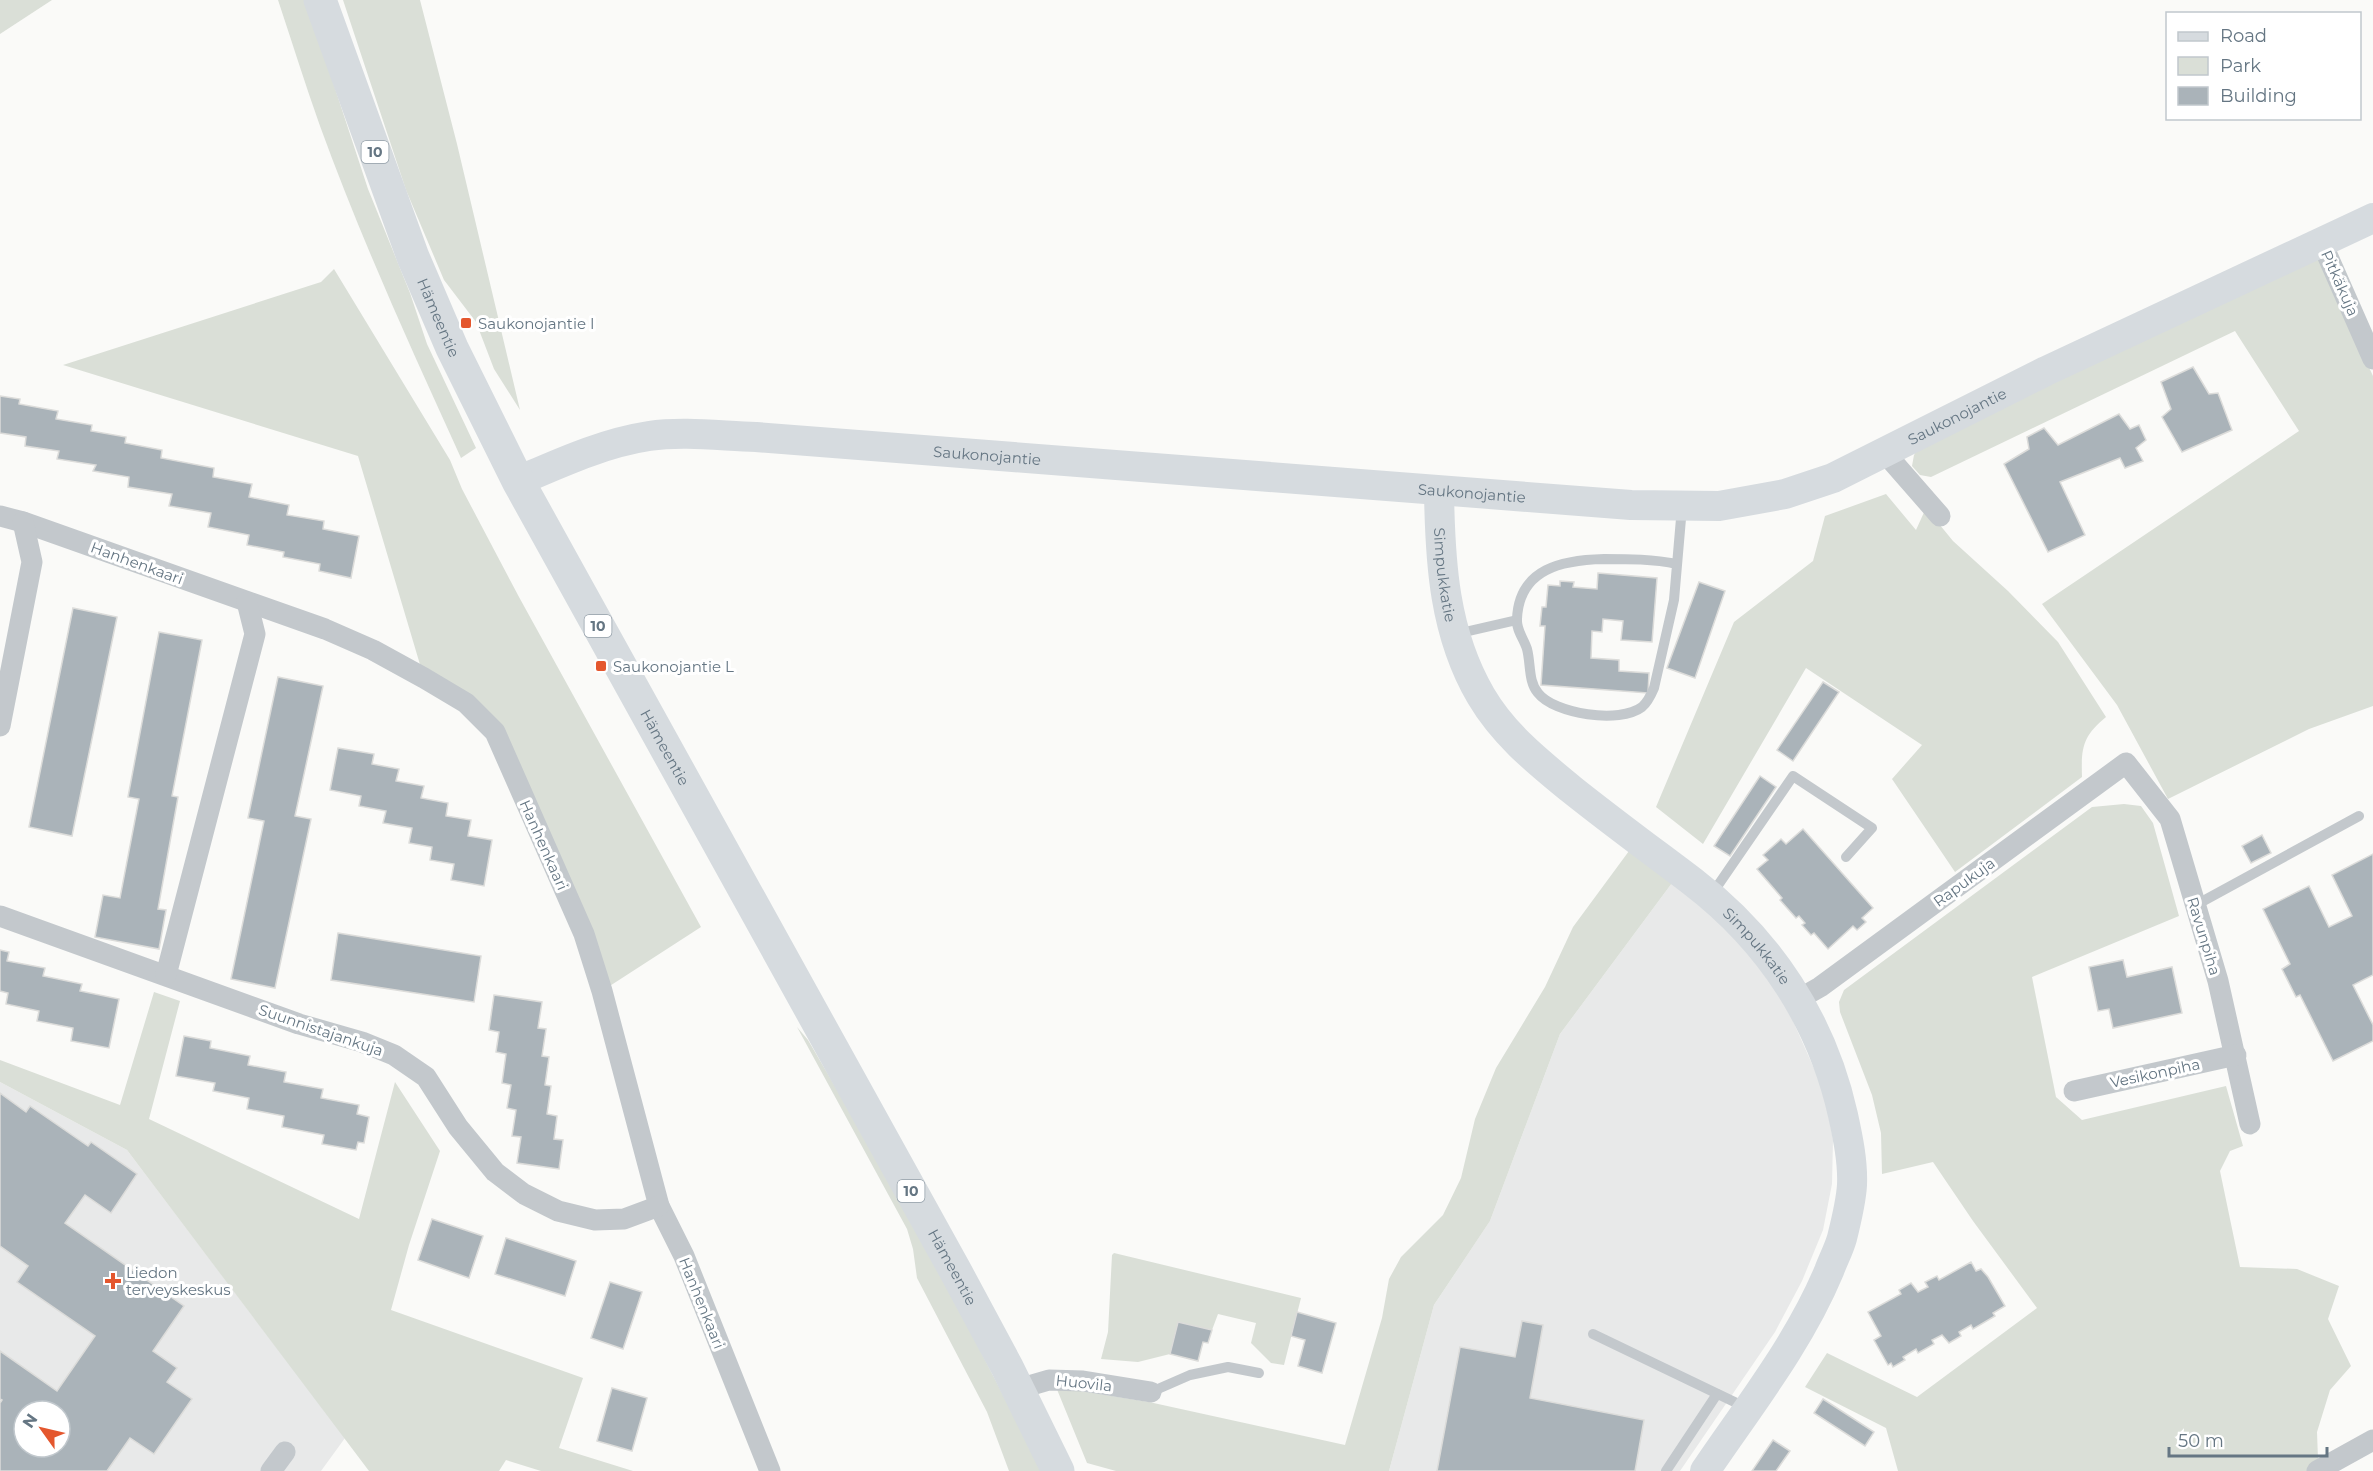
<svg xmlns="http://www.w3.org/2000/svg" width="2373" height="1471" font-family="Montserrat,sans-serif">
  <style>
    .built { fill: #e8e9e9; fill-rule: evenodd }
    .green { fill: #dadfd7 }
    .building { fill: #aab3b9; stroke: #dcdcda; stroke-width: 1.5; fill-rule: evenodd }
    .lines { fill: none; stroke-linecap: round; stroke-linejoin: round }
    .lane { stroke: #c3c8cc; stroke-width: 10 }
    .street { stroke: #c3c8cc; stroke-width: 21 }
    .secondary { stroke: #d6dbdf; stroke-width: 30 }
    .highway { stroke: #d6dbdf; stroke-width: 33 }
    .poi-dot { fill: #e4572e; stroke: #fff; stroke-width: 2 }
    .labels { text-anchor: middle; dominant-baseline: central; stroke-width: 6; stroke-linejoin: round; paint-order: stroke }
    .shield { fill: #fff; stroke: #939fa8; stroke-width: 1.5 }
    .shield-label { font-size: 14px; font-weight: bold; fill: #657683 }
    .street-label { font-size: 15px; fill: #657683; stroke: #fff }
    .poi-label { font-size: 15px; fill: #657683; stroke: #fff; text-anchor: start }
  </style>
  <rect width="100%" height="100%" fill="#fafaf8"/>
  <g class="built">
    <path d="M1672,883l59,47 54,73 39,88 9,49 -1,44 -9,46 -21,51 -27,51 -95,139h-291l45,-166 56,-84 70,-187z"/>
    <path d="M0,1082l127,68 218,288 -24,33h-321zM24,1411h36v36h-36z"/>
  </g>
  <g class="green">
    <path d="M0,0h52l-52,34z"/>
    <path d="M278,0h28l62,189 42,104 17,51 49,104 -15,10c-50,-110 -100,-219 -141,-332 -15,-42 -28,-84 -42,-126z"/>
    <path d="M343,0h77l37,144 63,266 -26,-41 -18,-47 -32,-42 -38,-90z"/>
    <path d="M2318,258l55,118v330l-64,23 -141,70 -51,-94 -75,-101 257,-173 -64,-100 -304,146 -11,-2 -8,-9 2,-11 7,-11z"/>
    <path d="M334,269l116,191 12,29 57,108 182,330 -99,64 -107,-259 -71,-54 -66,-222 -295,-91 258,-83z"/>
    <path d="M1886,494l30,36 10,-22 27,33 55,50 50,51 48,75c-23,19 -25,30 -24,60l-127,95 -63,-93 30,-34 -116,-77 -103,176 -47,-37 78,-185 79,-61 12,-45z"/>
    <path d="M2124,804l17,2 12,17 26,93 -147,61 24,120 26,23 144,-34 17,60 -13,5 -10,20 20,96 57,2 42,17 -11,33 23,47 -21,24 -13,42 1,27 -7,12h-413l-12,-43 -81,-41 22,-34 90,44 120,-89 -64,-87 -40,-59 -51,12 -1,-41 -9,-38 -32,-83 -1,-10 5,-12 248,-183z"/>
    <path d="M1629,851l43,32 -112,151 -70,187 -56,84 -45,166h-273l-29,-8 -31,-76 93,15 196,43 37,-127 7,-39 12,-22 42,-42 18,-37 14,-59 21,-51 49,-81 28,-60z"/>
    <path d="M154,992l26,9 -31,118 210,100 36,-137 45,69 -31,94 -18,65 192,68 -24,70 74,23h-92l-35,-11 -7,11h-130l-242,-321 -127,-68v-22l120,45z"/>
    <path d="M797,1027l11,13c83,141 161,284 233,431h-32l-22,-59 -70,-134 -4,-29 -6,-20z"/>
    <path d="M1114,1253l187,45 -17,67 -13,-2 -20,-20 5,-20 -38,-9 -6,16 -34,-8 -8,32 -32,8 -37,-3 7,-27 4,-77z"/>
  </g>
  <g class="building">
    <path d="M2193,367l16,27 9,-1 14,37 -50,22 -20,-35 9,-8 -10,-27z"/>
    <path d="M0,396l20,3 -1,5 39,7 -2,8 36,6 -1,6 35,6 -1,6 37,7 -1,8 53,10 -1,9 39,7 -3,13 40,8 -2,10 37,6 -1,8 36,7 -8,42 -32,-7 1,-7 -37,-7 1,-5 -37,-7 2,-10 -41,-8 3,-14 -42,-7 3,-12 -44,-7 1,-10 -36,-6 3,-6 -39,-6 2,-8 -34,-5 1,-9 -26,-4z"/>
    <path d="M2119,414l11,15 9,-4 7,15 -10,8 7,13 -18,7 -5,-10 -60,24 25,53 -37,17 -44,-88 25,-15 -2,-12 17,-9 14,17z"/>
    <path d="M1598,573l59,5 -5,64 -31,-2 2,-19 -20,-2 -1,13 -10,-1 -1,27 28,2v11l30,2 -1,20 -107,-8 4,-59h-5l2,-19h4l2,-22 12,1v-5l14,1 -1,5 24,2z"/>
    <path d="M1699,582l26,9 -30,87 -28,-10z"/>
    <path d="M73,608l44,9 -45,219 -43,-9z"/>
    <path d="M159,632l43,8 -30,156 6,1 -20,112 8,1 -7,39 -64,-12 8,-42 17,3 19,-99 -11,-2z"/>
    <path d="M278,677l45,9 -28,130 16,3 -36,169 -44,-9 33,-158 -16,-3z"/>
    <path d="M1823,682l16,10 -46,69 -16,-11z"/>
    <path d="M338,748l36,6 -2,10 27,5 -3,12 28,5 -3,12 27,5 -2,13 25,4 -3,16 24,4 -8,46 -33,-6 3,-16 -24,-4 2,-13 -23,-4 3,-15 -29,-5 3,-12 -27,-5 2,-10 -31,-6z"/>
    <path d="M1760,776l16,11 -46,69 -16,-10z"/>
    <path d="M1803,829l70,79 -11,10 4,4 -9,8 -4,-4 -25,23 -14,-16 -3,2 -9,-10 3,-2 -6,-7 -3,2 -16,-18 2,-2 -25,-29 11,-9 -5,-5 18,-16 5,5z"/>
    <path d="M2262,835l9,18 -20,10 -9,-17z"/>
    <path d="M2373,854v121l-20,10 20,40v16l-40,20 -33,-66 -4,2 -14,-28 8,-5 -27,-55 46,-23 20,41 23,-11 -20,-41z"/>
    <path d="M338,933l143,23 -7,46 -143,-22z"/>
    <path d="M0,950l9,2 -2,9 38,7 -2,8 39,8 -2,7 39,8 -10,49 -38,-7 2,-13 -36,-7 2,-10 -33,-7 2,-11 -8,-2z"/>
    <path d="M2123,960l4,17 45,-10 10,46 -69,15 -4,-19 -11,2 -9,-44z"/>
    <path d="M494,995l48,7 -4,26 8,1 -4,27 7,1 -4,28 6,1 -4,28 10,2 -3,23 9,1 -4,29 -42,-6 4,-26 -9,-1 4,-26 -9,-2 4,-23 -9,-2 4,-29 -10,-2 3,-20 -10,-2z"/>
    <path d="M184,1036l27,5 -1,7 40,8 -2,9 38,7 -2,10 39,7 -2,9 38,7 -2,9 12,3 -5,26 -6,-1 -2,8 -34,-6 2,-9 -42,-8 2,-11 -37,-7 2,-11 -36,-7 2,-8 -39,-7z"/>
    <path d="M0,1093l26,19 4,-6 58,40 3,-4 46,32 -26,39 -26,-18 -20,28 119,83 -31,45 24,17 -10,14 25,17 -38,55 -24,-16 -23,33h-107v-68l2,-3 -2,-1v-48l57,40 38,-55 -78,-54 11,-16 -28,-20zM24,1411h36v36h-36z"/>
    <path d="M432,1219l51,17 -14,42 -51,-18z"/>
    <path d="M506,1238l70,23 -11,35 -70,-22z"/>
    <path d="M1971,1262l5,9 5,-2 7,8 17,29 -12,7 2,3 -22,13 -2,-4 -12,7 2,4 -12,7 -7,-8 -10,5 2,4 -16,9 -2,-4 -13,8 2,3 -12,7 -2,-4 -3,2 -14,-25 7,-4 -13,-24 33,-18 -2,-4 12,-7 7,9 10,-5 -3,-5 12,-6 2,4z"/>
    <path d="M610,1282l32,10 -19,57 -32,-11z"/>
    <path d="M1297,1312l39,11 -14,50 -24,-7 7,-26 -14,-4z"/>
    <path d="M1522,1321l21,4 -13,73 114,22 -9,51h-198l23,-124 55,10z"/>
    <path d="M1178,1322l34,8 -4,13 -5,-1 -5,19 -28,-7z"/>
    <path d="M612,1388l35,10 -15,53 -35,-10z"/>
    <path d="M1823,1399l51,33 -9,14 -51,-33z"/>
    <path d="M1773,1440l17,11 -14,20h-24z"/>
  </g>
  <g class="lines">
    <g class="lane">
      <path d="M1677,564c-24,-5 -48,-5 -73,-5 -41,1 -85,9 -87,60 -1,11 7,20 10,30 4,15 1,32 11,44 16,21 82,31 104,14 6,-5 9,-12 12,-19l20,-88 8,-93"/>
      <path d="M1456,634l61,-14"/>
      <path d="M1712,894l81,-118 79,52 -26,29"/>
      <path d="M2194,906l165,-90"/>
      <path d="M1593,1334l154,74"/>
      <path d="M1151,1392l39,-17 38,-8 31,6"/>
      <path d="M1666,1471l51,-77"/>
    </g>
    <g class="street">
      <path d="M2321,241l52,118"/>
      <path d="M1885,453l55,63"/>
      <path d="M0,516l23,6 302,107 48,21 51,28 42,25 29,29 89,202 18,57 57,215 25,50 86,215"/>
      <path d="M0,726l32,-164 -9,-40"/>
      <path d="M0,916l299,108 63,18 32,13 32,22 32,50 37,45 29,22 34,17 37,9 29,-1 35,-13"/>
      <path d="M166,975l89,-341 -8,-32"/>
      <path d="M1799,999l21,-12 306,-224 44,56 48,162 32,143"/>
      <path d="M2074,1091l162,-36"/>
      <path d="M1018,1389l31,-9 34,1 68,11"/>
      <path d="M271,1471l14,-19"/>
      <path d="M2317,1471l56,-31"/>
    </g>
    <g class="secondary">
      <path id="s1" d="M518,481c42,-18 85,-38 131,-45 35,-5 72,0 107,1l875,68 88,1 66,-12 48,-16 213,-107 327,-153"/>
      <path id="s2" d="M1439,491c1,71 5,142 42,205 23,39 56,65 90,93 40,32 81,62 122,93 77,59 129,139 150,233 5,23 10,47 9,70 -1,17 -6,37 -10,53 -3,11 -9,22 -13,33 -30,72 -80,135 -124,200"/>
    </g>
    <path class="highway" id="s3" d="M320,0l93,257 39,91 66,133 438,791 51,95 51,104"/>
  </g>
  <g class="poi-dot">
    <rect x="460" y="317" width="12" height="12" rx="3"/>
    <rect x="595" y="660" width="12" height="12" rx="3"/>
    <path d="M110 1272h6v6h6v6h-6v6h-6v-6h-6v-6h6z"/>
  </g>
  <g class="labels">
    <g class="shield">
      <rect x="361.5" y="141" width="27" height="22" rx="4.5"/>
      <rect x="584.5" y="615" width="27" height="22" rx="4.5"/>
      <rect x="897.5" y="1180" width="27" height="22" rx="4.5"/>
    </g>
    <g class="shield-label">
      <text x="375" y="152">10</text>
      <text x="598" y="626">10</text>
      <text x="911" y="1191">10</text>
    </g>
    <g class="street-label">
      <text transform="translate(2340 283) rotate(66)">Pitkäkuja</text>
      <text stroke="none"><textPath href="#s3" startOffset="339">Hämeentie</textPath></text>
      <text stroke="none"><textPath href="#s1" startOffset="1468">Saukonojantie</textPath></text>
      <text stroke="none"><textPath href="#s1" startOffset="478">Saukonojantie</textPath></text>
      <text stroke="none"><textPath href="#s1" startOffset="964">Saukonojantie</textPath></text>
      <text transform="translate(137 563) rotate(20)">Hanhenkaari</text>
      <text stroke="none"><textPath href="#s2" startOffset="84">Simpukkatie</textPath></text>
      <text stroke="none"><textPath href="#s3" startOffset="825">Hämeentie</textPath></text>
      <text transform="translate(544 845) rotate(66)">Hanhenkaari</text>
      <text transform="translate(1964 882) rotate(-36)">Rapukuja</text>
      <text transform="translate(2204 936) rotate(73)">Ravunpiha</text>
      <text stroke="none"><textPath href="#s2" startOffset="586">Simpukkatie</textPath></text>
      <text transform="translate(321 1030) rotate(19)">Suunnistajankuja</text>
      <text transform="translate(2155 1073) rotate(-12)">Vesikonpiha</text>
      <text stroke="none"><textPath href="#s3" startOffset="1419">Hämeentie</textPath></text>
      <text transform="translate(702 1303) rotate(68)">Hanhenkaari</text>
      <text transform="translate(1084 1383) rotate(6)">Huovila</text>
    </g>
    <g class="poi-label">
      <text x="478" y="323">Saukonojantie I</text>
      <text x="613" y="666">Saukonojantie L</text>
      <text x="126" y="1272">Liedon<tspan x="126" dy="17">terveyskeskus</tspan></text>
    </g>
  </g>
  <rect x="2166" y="12" width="195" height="108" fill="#ffffff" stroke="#c1c8cd" stroke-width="1.5"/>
  <rect x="2178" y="32" width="30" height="9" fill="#d6dbdf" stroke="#c1c8cd" stroke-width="1.5"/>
  <text x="2220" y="42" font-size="18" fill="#657683">Road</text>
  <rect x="2178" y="57" width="30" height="18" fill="#dadfd7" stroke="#c1c8cd" stroke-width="1.5"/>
  <text x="2220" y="72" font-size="18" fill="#657683">Park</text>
  <rect x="2178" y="87" width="30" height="18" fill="#aab3b9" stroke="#c1c8cd" stroke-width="1.5"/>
  <text x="2220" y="102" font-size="18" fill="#657683">Building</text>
  <g transform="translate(42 1429) rotate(304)"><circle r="28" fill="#ffffff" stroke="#c1c8cd" stroke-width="1.5"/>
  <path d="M0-4.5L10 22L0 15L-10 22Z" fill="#e4572e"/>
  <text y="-9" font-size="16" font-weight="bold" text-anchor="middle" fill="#657683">N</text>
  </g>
  <path d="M2169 1447v9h158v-9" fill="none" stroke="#657683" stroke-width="3"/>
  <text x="2178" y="1447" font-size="18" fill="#657683" stroke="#ffffff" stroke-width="4.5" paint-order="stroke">50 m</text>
</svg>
